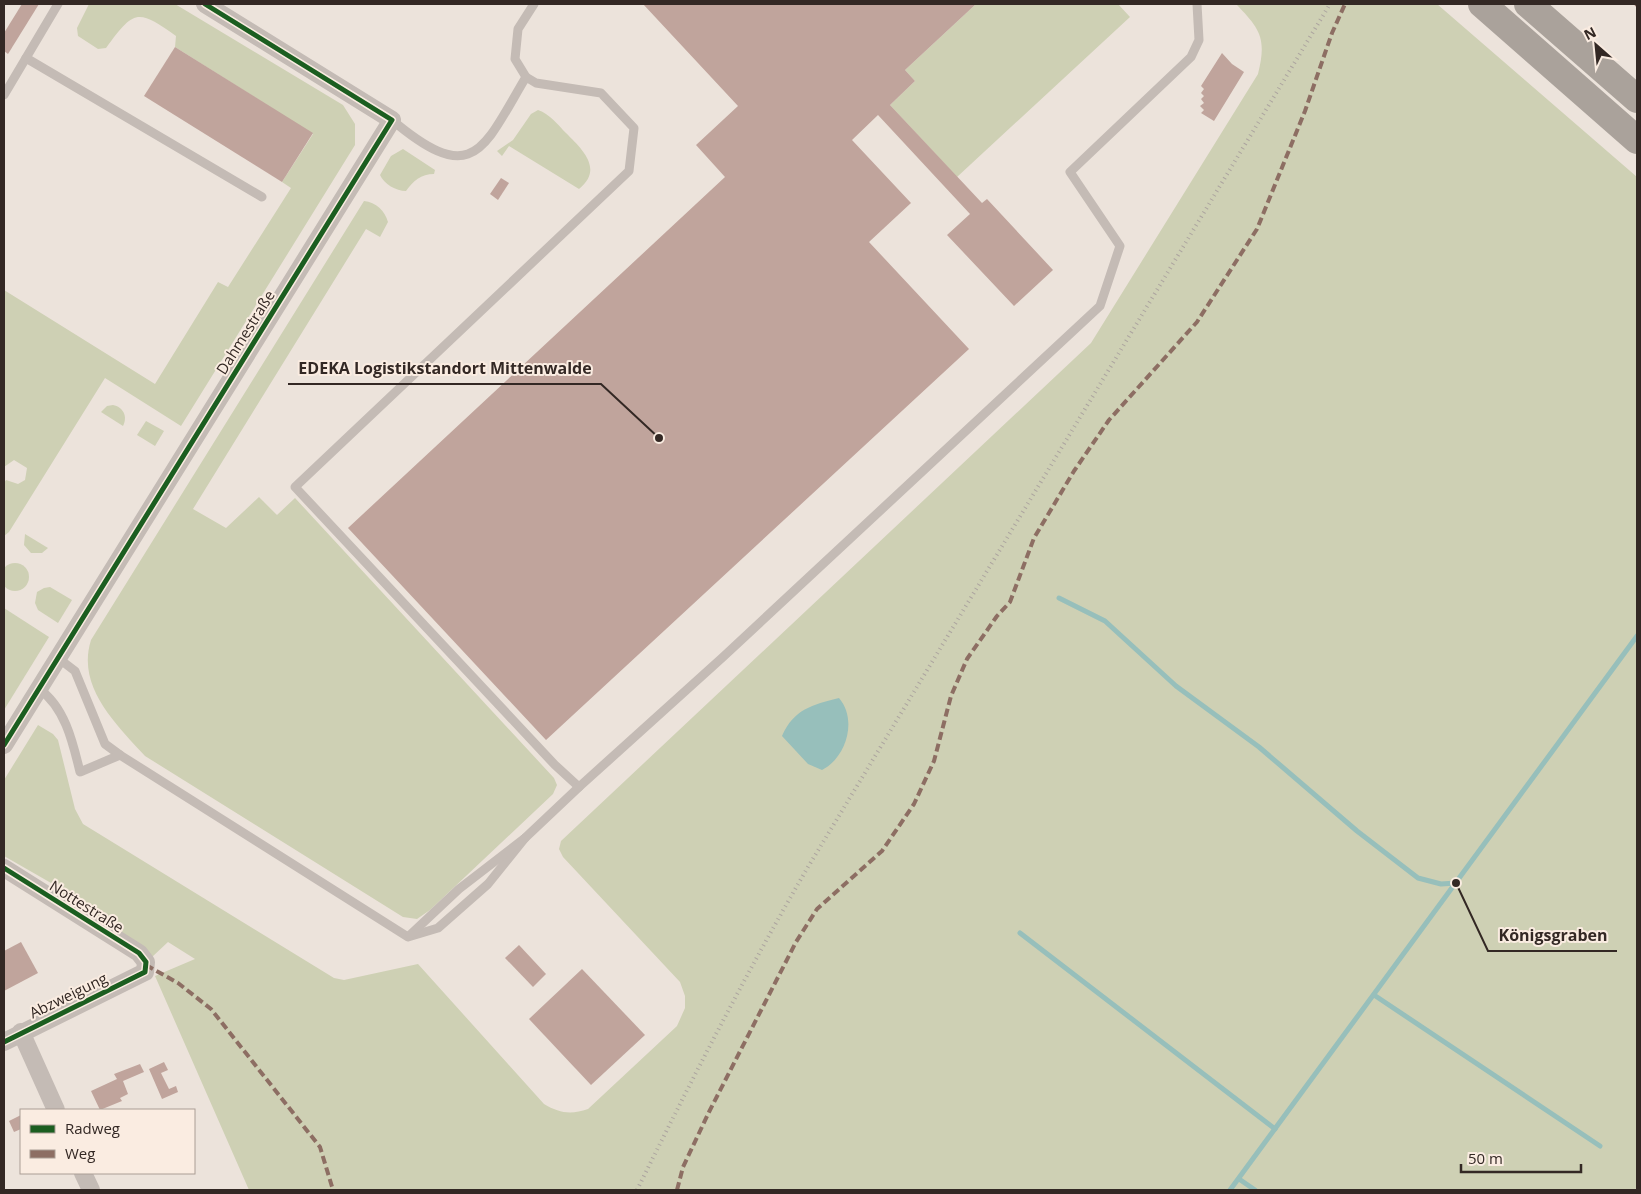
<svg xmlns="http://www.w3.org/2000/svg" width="1641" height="1194" font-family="'Open Sans',sans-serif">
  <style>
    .green { fill: #ced0b4 }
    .water { fill: #97bfbb }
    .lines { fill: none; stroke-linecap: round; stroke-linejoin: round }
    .stream { stroke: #97bfbb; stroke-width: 5 }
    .building { fill: #c0a49c }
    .lane { stroke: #c4bbb5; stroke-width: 9 }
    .street { stroke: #c4bbb5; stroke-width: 18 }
    .highway { stroke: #aaa29b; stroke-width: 28 }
    .rail { stroke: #aca49f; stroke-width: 4; stroke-dasharray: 1 4; stroke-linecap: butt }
    .quiet { stroke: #8d6e63; stroke-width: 4; stroke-dasharray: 8 4; stroke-linecap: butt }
    .cycleway-casing { stroke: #faece1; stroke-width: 8 }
    .cycleway { stroke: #1b5e20; stroke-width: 5 }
    .labels { text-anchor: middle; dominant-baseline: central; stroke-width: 4; stroke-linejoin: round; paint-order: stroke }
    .street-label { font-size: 15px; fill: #332824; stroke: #faece1 }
    .leader { fill: none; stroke: #332824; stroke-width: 2 }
    .callout-dot { fill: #332824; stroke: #faece1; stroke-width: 2 }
    .callout-label { font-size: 16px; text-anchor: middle; font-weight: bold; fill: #332824; stroke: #faece1; stroke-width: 4; stroke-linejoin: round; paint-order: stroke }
  </style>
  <rect width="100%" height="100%" fill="#ece3db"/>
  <g class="green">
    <path d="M89,4h86l168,101 12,19v21l-174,281 -76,-48 -96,154 -5,4v-53l2,-3 12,4 7,-4 2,-12 -13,-8 -10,7v-177l151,94 63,-102 10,5 63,-99 -9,-6 31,-48 -138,-87 1,-11c-39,-28 -42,-26 -70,12l-8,1 -20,-13 -1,-8z"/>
    <path d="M976,4h142l12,13 -173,160 -67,-72 25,-24 -10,-11z"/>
    <path d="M1236,4h201l200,173v1011l-3,2h-1385l-94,-214 40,-17 -27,-17 -16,15 -83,-54 -11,-16 -54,-31v-76l34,-55 15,9 5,6 17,69 8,15 251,154 10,2 74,-16 126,140c15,9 27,11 44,5l89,-83 8,-18v-12l-5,-14 -117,-125 -4,-8 2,-8 530,-498 167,-269c9,-36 2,-45 -22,-70z"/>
    <path d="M538,110c12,4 20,15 28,23 16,16 38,36 13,56l-70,-43 -7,10 -5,-5 16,-11 18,-26z"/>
    <path d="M403,149l32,21 -1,4c-13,0 -21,7 -28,17 -10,0 -22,-7 -26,-16l11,-19z"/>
    <path d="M364,201c12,1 21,10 24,21l-8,15 -14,-8 -173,280 33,19 33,-31 18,18 18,-17 259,280 3,7 -4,9 -123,116 -13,9 -14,-2 -258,-161c-28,-31 -69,-69 -54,-116z"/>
    <path d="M113,405c10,2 15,11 10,21l-22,-14 6,-6z"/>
    <path d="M146,421l18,10 -9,15 -18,-11z"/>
    <path d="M25,534l23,14 -6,5h-11l-7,-8z"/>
    <circle cx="15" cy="577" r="14"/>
    <path d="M50,587l22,13 -14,23 -20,-13 -3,-7 2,-11 7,-4z"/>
    <path d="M4,608l45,29 -45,73z"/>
  </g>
  <path class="water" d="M839,698c19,22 7,60 -17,72l-14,-6 -26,-28c12,-27 30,-31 57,-38z"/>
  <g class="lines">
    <g class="stream">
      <path d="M1059,598l46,23 71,65 83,61 98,84 61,47 23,6 15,-1"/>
      <path d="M1020,933l255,196"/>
      <path d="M1374,995l226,151"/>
      <path d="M1239,1179l16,11"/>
      <path d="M1230,1190l407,-554"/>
    </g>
  </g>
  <g class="building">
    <path d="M22,4h17l-31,50 -4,-3v-18z"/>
    <path d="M643,4h333l-71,66 10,11 -25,24 92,98 5,-4 66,71 -39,36 -67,-71 23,-21 -92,-99 -26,25 59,63 -42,39 100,107 -423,391 -198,-212 377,-351 -29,-32 42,-39z"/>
    <path d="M175,47l138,86 -31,49 -138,-86z"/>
    <path d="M1222,53l10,11 12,8 -30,49 -13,-8 3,-3 -4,-4 4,-3 -3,-4 3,-3 -3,-3 3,-4 -3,-3z"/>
    <path d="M501,178l8,5 -11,17 -8,-6z"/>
    <path d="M21,942l17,31 -34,18v-40z"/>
    <path d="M519,945l27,29 -13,13 -28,-29z"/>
    <path d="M582,969l63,66 -54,50 -62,-66z"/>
    <path d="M164,1062l4,8 -7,3 8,16 7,-3 2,6 -16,7 -13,-30z"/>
    <path d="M140,1064l4,8 -21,9 5,13 -8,4 2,3 -22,9 -9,-19 26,-12 -3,-5z"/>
    <path d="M21,1115v14l-7,3 -5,-11z"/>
  </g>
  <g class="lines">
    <g class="lane">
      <path d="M26,58l236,139"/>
      <path d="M526,77l-11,-18 3,-30 16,-25"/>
      <path d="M4,95l54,-91"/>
      <path d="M392,120c82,69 91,29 134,-43l10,6 65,10 33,35 -5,43 -334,316 260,278 24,22 144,-130 377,-351 20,-60 -50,-74 121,-115 8,-17 -2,-36"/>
      <path d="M58,658l17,13 30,73 15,11 288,182 30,-9 50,-44 37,-46"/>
      <path d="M39,689c26,18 34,54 41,83l40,-17"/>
      <path d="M410,935l49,-46 66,-51 54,-51"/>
    </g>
    <g class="street">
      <path d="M4,745l388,-625 -187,-116"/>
      <path d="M4,868l135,85 7,9 -1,10 -141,70"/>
      <path d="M21,1032l35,78"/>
      <path d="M83,1173l8,17"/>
    </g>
    <g class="highway">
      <path d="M1482,4l155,136"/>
      <path d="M1528,4l109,95"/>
    </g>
    <path class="rail" d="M637,1190c54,-109 109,-217 171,-323l522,-863"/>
    <g class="quiet">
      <path d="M1636,4l1,1"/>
      <path d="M146,965l32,18 33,26 109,138 13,43"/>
      <path d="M677,1190l6,-23 26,-55 87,-170 21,-33 65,-58 32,-47 20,-43 17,-65 16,-37 30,-43 13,-14 24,-64 40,-67 35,-51 88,-98 60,-93 48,-118 27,-78 13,-29"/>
    </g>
    <g class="cycleway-casing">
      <g id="cycleway">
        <path d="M4,745l388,-625 -187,-116"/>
        <path d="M4,868l135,85 7,9 -1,10 -141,70"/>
      </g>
    </g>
    <use href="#cycleway" class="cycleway"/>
  </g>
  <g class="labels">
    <g class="street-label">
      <text transform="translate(245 332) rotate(-58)">Dahmestraße</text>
      <text transform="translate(87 906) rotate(32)">Nottestraße</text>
      <text transform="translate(68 995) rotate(-26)">Abzweigung</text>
    </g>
  </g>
  <path class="leader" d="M659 438L601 384H288M1456 883L1488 951H1617"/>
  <g class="callout-dot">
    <circle cx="659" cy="438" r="5"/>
    <circle cx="1456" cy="883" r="5"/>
  </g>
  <g class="callout-label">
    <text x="445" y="374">EDEKA Logistikstandort Mittenwalde</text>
    <text x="1553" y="941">Königsgraben</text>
  </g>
  <rect width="1641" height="1194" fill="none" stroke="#332824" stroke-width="10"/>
  <rect x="20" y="1109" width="175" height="65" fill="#faece1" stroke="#aa9e95"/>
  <rect x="30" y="1125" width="25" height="8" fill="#1b5e20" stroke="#aa9e95"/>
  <text x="65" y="1134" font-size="15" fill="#332824">Radweg</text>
  <rect x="30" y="1150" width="25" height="8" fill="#8d6e63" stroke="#aa9e95"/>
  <text x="65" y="1159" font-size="15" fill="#332824">Weg</text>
  <g transform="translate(1596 45) rotate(333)" stroke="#faece1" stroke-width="4" paint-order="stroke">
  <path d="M0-4L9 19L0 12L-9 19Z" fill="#332824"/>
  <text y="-8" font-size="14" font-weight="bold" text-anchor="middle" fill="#332824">N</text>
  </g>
  <path d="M1461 1164v8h120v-8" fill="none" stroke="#332824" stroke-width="2.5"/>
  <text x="1468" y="1164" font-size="15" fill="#332824" stroke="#faece1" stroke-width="4" paint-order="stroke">50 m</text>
</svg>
